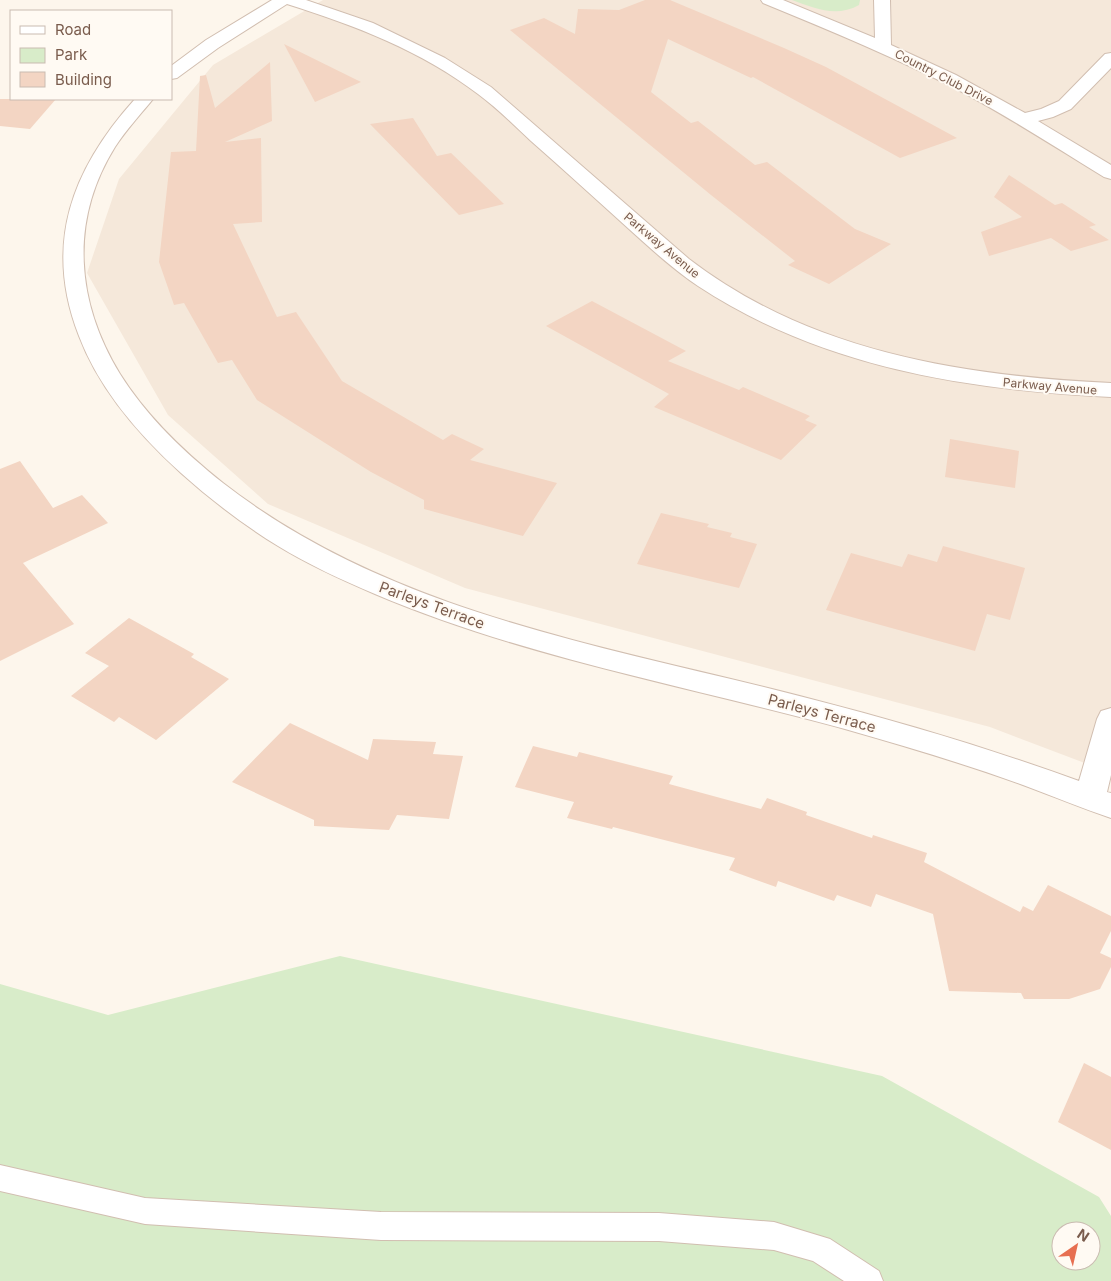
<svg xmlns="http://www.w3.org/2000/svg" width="1111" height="1281" font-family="Inter,sans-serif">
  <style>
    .residential { fill: #f5e8da }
    .green { fill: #d8ecc9; fill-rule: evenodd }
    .building { fill: #f3d5c3 }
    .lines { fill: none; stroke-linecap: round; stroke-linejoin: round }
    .service-casing { stroke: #d1beb0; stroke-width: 2 }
    .minor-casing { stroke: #d1beb0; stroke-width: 2 }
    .service { fill: #fff; fill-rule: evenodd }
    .minor { fill: #fff; fill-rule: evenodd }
    .labels { text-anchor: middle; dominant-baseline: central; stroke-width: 4; stroke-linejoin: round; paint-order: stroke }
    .far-street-label { font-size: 12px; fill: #7a5c4d; stroke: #fffaf3 }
    .street-label { font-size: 15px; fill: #7a5c4d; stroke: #fffaf3 }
  </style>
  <rect width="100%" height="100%" fill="#fdf6ec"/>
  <path class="residential" d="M323,0h788v773l-121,-46 -525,-139 -197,-84 -100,-89 -81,-142 32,-94 94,-114z"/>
  <g class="green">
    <path d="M792,0h68l-1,5c-23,13 -45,3 -67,-5z"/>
    <path d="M340,956l542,120 217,121 12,19v65h-1111v-297l108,31zM1061,1231h30v30h-30z"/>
  </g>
  <g class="building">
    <path d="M645,0h25l114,48 42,19 131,71 -57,20 -147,-81 -2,1 -83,-39 -17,53 40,31 7,-2 57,44 12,-3 88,67 36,15 -62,40 -41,-19 7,-4 -84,-66 -201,-165 34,-12 31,16 3,-25 41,1z"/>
    <path d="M284,44l77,38 -46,20z"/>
    <path d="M270,62l2,59 -47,21 36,-4 1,84 -29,2 44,93 19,-5 46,69 101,59 9,-6 32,15 -14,11 87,23 -34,53 -99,-27v-9l-53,-28 -114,-72 -25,-40 -14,3 -34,-60 -10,2 -15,-43 12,-110 25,-1 4,-75 6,-1 9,33z"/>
    <path d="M0,99h56l-26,30 -30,-3z"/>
    <path d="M413,118l24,38 14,-3 53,51 -45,11 -89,-91z"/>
    <path d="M1009,175l46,30 7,-2 34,22 -7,2 20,13 -38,11 -20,-13 -62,18 -8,-24 41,-15 -28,-20z"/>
    <path d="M592,301l94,50 -18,10 71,29 4,-3 67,29 -5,4 12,5 -36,35 -127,-53 15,-13 -123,-68z"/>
    <path d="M950,439l69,12 -4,37 -70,-11z"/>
    <path d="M20,461l33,47 29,-13 26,28 -85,40 51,61 -74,37v-192z"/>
    <path d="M661,513l48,11 -2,3 25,6 -2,4 27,7 -18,44 -102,-24z"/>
    <path d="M943,546l82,22 -15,52 -23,-6 -12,37 -149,-41 25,-57 51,14 6,-13 29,8z"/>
    <path d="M129,618l65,36 -3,3 38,22 -73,61 -37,-23 -5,5 -43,-26 38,-30 -24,-13z"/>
    <path d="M290,723l78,37 5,-21 63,3 -3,12 30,2 -14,63 -52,-4 -8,15 -75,-4v-6l-82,-38z"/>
    <path d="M533,746l44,11 2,-5 94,24 -4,8 92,25 6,-11 40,14 -1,3 66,23 1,-3 54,18 -3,9 96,50 3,-6 10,5 15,-26 63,31v15l-11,22 11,5v9l-11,22 -31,10h-45l-3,-6 -72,-2 -16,-77 -57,-20 -5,13 -34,-12 -3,6 -56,-20 -2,6 -47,-17 6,-12 -122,-31 -1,2 -45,-11 7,-16 -59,-15z"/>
    <path d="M1084,1063l27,14v73l-53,-28z"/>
  </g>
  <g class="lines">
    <g class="service-casing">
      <path id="service" d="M0,1165l145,33 236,14 278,1 115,9 56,17 49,32 4,10h-39l-31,-20 -39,-11 -115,-9 -278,-1 -236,-16 -145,-33z"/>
    </g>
    <g class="minor-casing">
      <g id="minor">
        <path d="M272,0h34l67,23 72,35 46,29 198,172c121,93 273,117 422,124v14c-145,-7 -290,-30 -413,-111 -25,-17 -47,-37 -69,-57 -33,-30 -65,-59 -98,-88 -17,-16 -34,-33 -53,-47 -56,-43 -124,-69 -191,-90l-69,44 -41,30 -6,1v-13l35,-26z"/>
        <path d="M761,0h22l92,38 -1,-38h16l1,45 65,30 69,38 16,-4 18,-8 46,-47 6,-1v15l-40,41 -18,8 -15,4 73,44v14l-7,-2c-46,-28 -92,-58 -140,-84 -65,-34 -133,-62 -201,-90z"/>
        <path d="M135,99h18c-13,16 -27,31 -38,48 -46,74 -39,155 5,227 27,43 64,78 103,109 169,132 386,163 588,216 90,23 180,50 268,82l18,-62 4,-8 10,-3v67l-4,17 4,1v25c-30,-10 -58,-22 -88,-33 -58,-21 -118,-39 -178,-56 -157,-43 -319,-71 -470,-135 -33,-14 -66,-29 -97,-48 -34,-21 -67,-46 -97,-73 -42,-38 -82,-84 -102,-137 -36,-92 -7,-167 56,-237z"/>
      </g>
    </g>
    <use href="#service" class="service"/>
    <use href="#minor" class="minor"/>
  </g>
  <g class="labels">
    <g class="far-street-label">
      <text transform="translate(944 77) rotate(27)">Country Club Drive</text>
      <text transform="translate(662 245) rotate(40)">Parkway Avenue</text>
      <text transform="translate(1050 386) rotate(5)">Parkway Avenue</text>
    </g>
    <g class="street-label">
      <text transform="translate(432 605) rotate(20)">Parleys Terrace</text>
      <text transform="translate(822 713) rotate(15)">Parleys Terrace</text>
    </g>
  </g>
  <rect x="10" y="10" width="162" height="90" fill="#fffaf3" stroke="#cabbb1"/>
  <rect x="20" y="26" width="25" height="8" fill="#ffffff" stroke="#cabbb1"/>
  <text x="55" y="35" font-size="15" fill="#7a5c4d">Road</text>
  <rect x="20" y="48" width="25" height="15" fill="#d8ecc9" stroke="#cabbb1"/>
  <text x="55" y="60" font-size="15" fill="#7a5c4d">Park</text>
  <rect x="20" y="72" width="25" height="15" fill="#f3d5c3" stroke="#cabbb1"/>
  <text x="55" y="85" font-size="15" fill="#7a5c4d">Building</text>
  <g transform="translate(1076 1246) rotate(34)"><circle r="24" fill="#fffaf3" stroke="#cabbb1"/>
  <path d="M0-4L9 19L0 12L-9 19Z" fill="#e76f51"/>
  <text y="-8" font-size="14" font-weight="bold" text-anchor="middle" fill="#7a5c4d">N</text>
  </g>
</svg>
